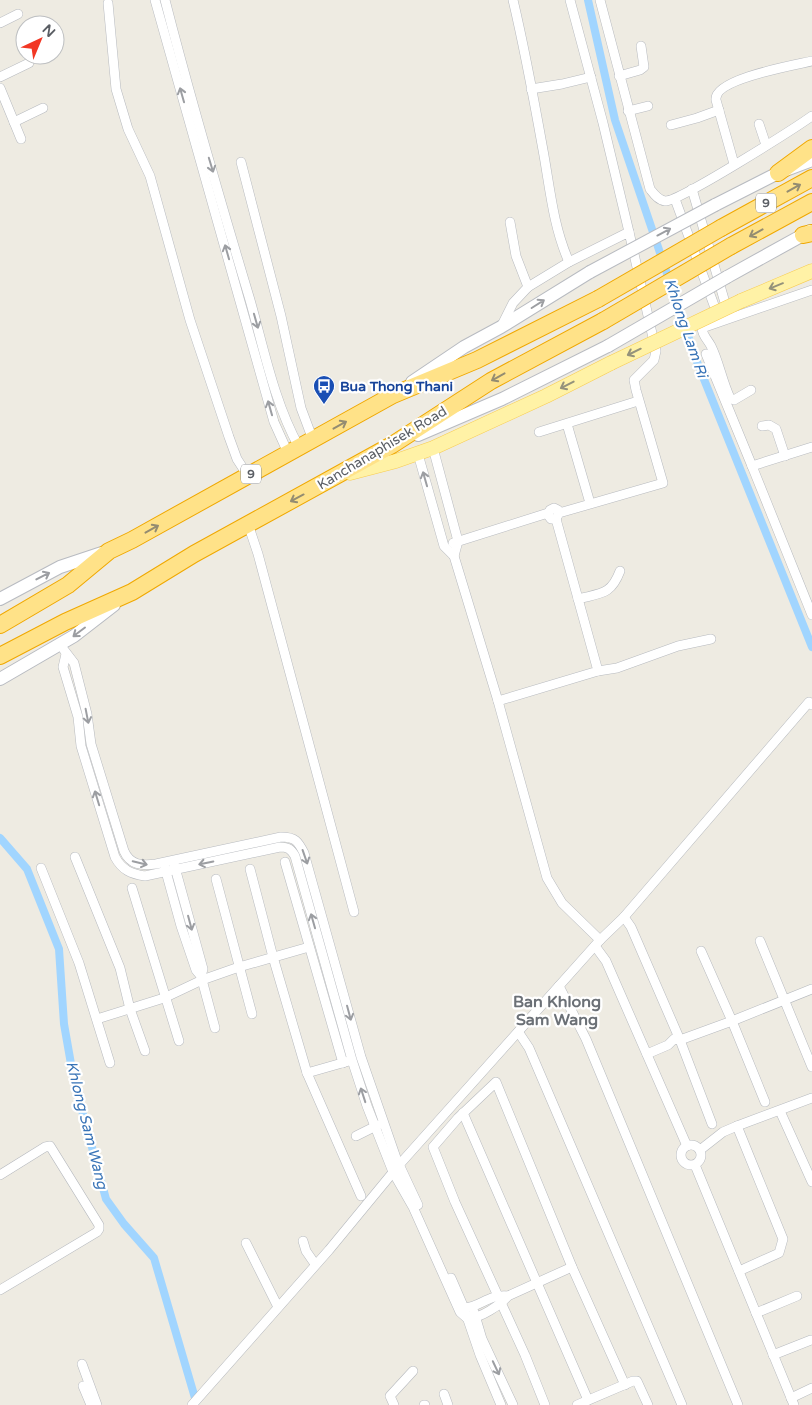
<svg xmlns="http://www.w3.org/2000/svg" width="812" height="1405" font-family="'Varela Round',sans-serif">
  <style>
    .lines { fill: none; stroke-linecap: round; stroke-linejoin: round }
    .canal { stroke: #a1d5ff; stroke-width: 8 }
    .street-casing { stroke: #b7babf; stroke-width: 10 }
    .secondary-casing { stroke: #b8bbc1; stroke-width: 14 }
    .primary-casing { stroke: #f8cc50; stroke-width: 15 }
    .highway-casing { stroke: #f0a800; stroke-width: 18 }
    .street { stroke: #fff; stroke-width: 9 }
    .secondary { stroke: #fff; stroke-width: 12 }
    .primary { stroke: #fff2a6; stroke-width: 14 }
    .highway { stroke: #ffe288; stroke-width: 16 }
    .secondary-bridge-casing { stroke: #b8bbc1; stroke-width: 14; stroke-linecap: butt }
    .primary-bridge-casing { stroke: #f8cc50; stroke-width: 15; stroke-linecap: butt }
    .highway-bridge-casing { stroke: #f0a800; stroke-width: 18; stroke-linecap: butt }
    .secondary-bridge { stroke: #fff; stroke-width: 12 }
    .primary-bridge { stroke: #fff2a6; stroke-width: 14 }
    .highway-bridge { stroke: #ffe288; stroke-width: 16 }
    .oneway { stroke: #9c9ea2 }
    .oneway2 { stroke: #948c71 }
    .oneway3 { stroke: #94927b }
    .labels { text-anchor: middle; dominant-baseline: central; stroke-width: 4.5; stroke-linejoin: round; paint-order: stroke }
    .shield { fill: #fff; stroke: #8c8e92; stroke-width: 1 }
    .shield-label { font-size: 12px; font-weight: bold; fill: #5a5e64 }
    .transit-label { font-size: 14px; font-weight: bold; fill: #164399; stroke: #fff; text-anchor: start }
    .street-label { font-size: 14px; fill: #5a5e64; stroke: #fff }
    .water-label { font-size: 15px; font-style: italic; fill: #3974b7; stroke: #fff }
    .quarter-label { font-size: 16px; font-weight: bold; fill: #6b7076; stroke: #fff }
  </style>
  <rect width="100%" height="100%" fill="#eeebe2"/>
  <g class="lines">
    <g class="canal">
      <path d="M588,0l27,120 82,242 115,285"/>
      <path d="M0,838l27,31 32,80 5,75 10,57 32,118 18,25 30,34 41,140v6"/>
    </g>
    <g class="street-casing">
      <g id="street">
        <path d="M155,0l119,422 14,31"/>
        <path d="M165,0c26,101 55,200 85,300 14,49 24,102 49,147"/>
        <path d="M513,0c12,50 21,100 30,150 7,38 10,76 26,112"/>
        <path d="M570,0l33,123 26,109"/>
        <path d="M600,0l50,189c4,5 8,11 15,12 14,1 130,-73 147,-85"/>
        <path d="M108,3l8,86 12,40 22,47 40,144 39,117 8,22 11,17"/>
        <path d="M0,23l18,-9"/>
        <path d="M619,76l21,-6 4,-3 -3,-21"/>
        <path d="M0,77l29,-14"/>
        <path d="M0,88l21,51"/>
        <path d="M531,89l31,-5 29,-7"/>
        <path d="M628,111l20,-5"/>
        <path d="M14,122l29,-14"/>
        <path d="M759,124l7,21"/>
        <path d="M671,125l26,-7 22,-8"/>
        <path d="M241,162l40,154 20,92 12,32"/>
        <path d="M734,164l-18,-64c-3,-21 79,-35 96,-39"/>
        <path d="M692,189l36,124"/>
        <path d="M675,199l43,117"/>
        <path d="M510,222l6,34 12,31"/>
        <path d="M501,327l12,-24 15,-16 41,-25 60,-30 27,119 -2,9 -20,20 2,10 27,93 -104,30 -3,6h-5l-3,-4 2,-5 4,-2 4,2 1,3"/>
        <path d="M706,354l46,112 60,-19"/>
        <path d="M751,390l-17,10 -4,-2c-8,-17 -11,-36 -19,-52 -3,-6 -9,-11 -9,-18l110,-38"/>
        <path d="M567,424l23,79"/>
        <path d="M762,426l7,-1 7,4 9,27"/>
        <path d="M539,432l99,-31"/>
        <path d="M433,448l25,93 -4,15"/>
        <path d="M418,454l26,92 10,10 44,145 49,177 15,25 38,37"/>
        <path d="M752,466l60,149"/>
        <path d="M248,524l10,30 96,358"/>
        <path d="M453,543l95,-30"/>
        <path d="M578,599c23,-6 33,-4 42,-28"/>
        <path d="M64,650l10,13 13,51 4,30 33,107c6,14 18,15 32,13l125,-27c14,0 17,4 23,16l57,204 35,101 22,47"/>
        <path d="M66,654l-3,13 15,50 3,29 34,111c7,13 16,17 30,19l135,-29c8,0 11,2 15,9l57,204 15,46 26,66 20,35 47,105 8,7c14,-2 31,-13 40,-23l64,-29"/>
        <path d="M598,671l19,-3 61,-22 33,-7"/>
        <path d="M498,701l100,-30 -42,-152"/>
        <path d="M75,857l45,111 10,41 15,42"/>
        <path d="M285,862l58,201"/>
        <path d="M174,864l29,105 -2,7 14,52"/>
        <path d="M41,868l38,95 31,100"/>
        <path d="M165,868l16,58 15,44 5,6"/>
        <path d="M250,869l23,88 34,116 54,123"/>
        <path d="M216,879l36,135"/>
        <path d="M132,888l47,153"/>
        <path d="M624,917l7,10 49,113 32,84"/>
        <path d="M760,941l52,126"/>
        <path d="M595,946l11,15 81,185"/>
        <path d="M701,951l31,70 33,81"/>
        <path d="M559,986l27,53 152,366"/>
        <path d="M97,1019l67,-21 38,-18 37,-13 70,-20"/>
        <path d="M519,1033l10,15 153,357"/>
        <path d="M647,1054l21,-9 6,-6 6,1 52,-19 80,-32"/>
        <path d="M307,1073l42,-12"/>
        <path d="M780,1111l32,71"/>
        <path d="M463,1113l125,287"/>
        <path d="M737,1126l46,113 -4,14 -40,18"/>
        <path d="M356,1136l22,-11"/>
        <circle cx="691" cy="1155" r="10"/>
        <path d="M700,1150l23,-18 14,-6 75,-28"/>
        <path d="M695,1165l99,240"/>
        <path d="M0,1175l45,-28 5,-1 49,79v4l-2,3 -97,58"/>
        <path d="M303,1241l3,10 9,13"/>
        <path d="M246,1243l32,64"/>
        <path d="M451,1278l13,30c17,-1 24,-14 44,-12"/>
        <path d="M474,1312l8,27 31,66"/>
        <path d="M756,1313l41,-17"/>
        <path d="M466,1314l14,41 21,50"/>
        <path d="M773,1355l38,-15"/>
        <path d="M82,1364l15,41"/>
        <path d="M83,1386l8,19"/>
        <path d="M444,1394l4,11"/>
        <path d="M791,1398l21,-10"/>
        <path d="M192,1405l137,-155 70,-85 201,-225 24,-23 185,-215 3,3"/>
        <path d="M394,1405l-4,-9 23,-25"/>
        <path d="M424,1405h1"/>
        <path d="M545,1405l-20,-50 -70,-153 -22,-55 25,-29 38,-36 76,185 53,118"/>
        <path d="M577,1405l56,-24h4l11,24"/>
      </g>
    </g>
    <g class="secondary-casing">
      <g id="secondary">
        <path d="M715,205l63,-32 34,-13"/>
        <path d="M727,277l83,-46"/>
        <path d="M412,382l52,-35 37,-20 89,-55"/>
        <path d="M418,435l84,-36 106,-53"/>
        <path d="M0,599l60,-32 42,-14"/>
        <path d="M0,679l74,-43 40,-31"/>
      </g>
    </g>
    <g class="primary-casing">
      <g id="primary">
        <path d="M741,301l71,-30"/>
        <path d="M350,473l46,-12 37,-13 113,-52 65,-33"/>
      </g>
    </g>
    <g class="highway-casing">
      <g id="highway">
        <path d="M778,173l34,-25"/>
        <path d="M721,228l91,-50"/>
        <path d="M803,235l9,-2"/>
        <path d="M731,246l81,-44"/>
        <path d="M0,625l68,-40 41,-34 23,-11 261,-145 84,-35 121,-61"/>
        <path d="M0,656l65,-34 67,-30 62,-38 198,-109 99,-64 112,-60"/>
      </g>
    </g>
    <use href="#street" class="street"/>
    <use href="#secondary" class="secondary"/>
    <use href="#primary" class="primary"/>
    <use href="#highway" class="highway"/>
    <g class="secondary-bridge-casing">
      <g id="secondary-bridge">
        <path d="M590,272l125,-67"/>
        <path d="M608,346l119,-69"/>
      </g>
    </g>
    <g class="primary-bridge-casing">
      <path id="primary-bridge" d="M611,363l130,-62"/>
    </g>
    <g class="highway-bridge-casing">
      <g id="highway-bridge">
        <path d="M598,299l123,-71"/>
        <path d="M603,321l128,-75"/>
      </g>
    </g>
    <use href="#secondary-bridge" class="secondary-bridge"/>
    <use href="#primary-bridge" class="primary-bridge"/>
    <use href="#highway-bridge" class="highway-bridge"/>
  </g>
  <defs><path id="oneway-shaft" d="M-6 0H5M1.5-3L5.5 0L1.5 3" fill="none" stroke-width="1.6" stroke-linecap="round" stroke-linejoin="round" transform="scale(1.25)"/></defs>
  <g class="oneway">
    <use href="#oneway-shaft" transform="translate(182 95) rotate(-106)"/>
    <use href="#oneway-shaft" transform="translate(211 165) rotate(73)"/>
    <use href="#oneway-shaft" transform="translate(664 232) rotate(-28)"/>
    <use href="#oneway-shaft" transform="translate(227 252) rotate(-106)"/>
    <use href="#oneway-shaft" transform="translate(538 304) rotate(-32)"/>
    <use href="#oneway-shaft" transform="translate(256 321) rotate(74)"/>
    <use href="#oneway-shaft" transform="translate(270 408) rotate(-106)"/>
    <use href="#oneway-shaft" transform="translate(425 479) rotate(-106)"/>
    <use href="#oneway-shaft" transform="translate(43 576) rotate(-27)"/>
    <use href="#oneway-shaft" transform="translate(79 632) rotate(143)"/>
    <use href="#oneway-shaft" transform="translate(87 716) rotate(79)"/>
    <use href="#oneway-shaft" transform="translate(97 798) rotate(-107)"/>
    <use href="#oneway-shaft" transform="translate(305 857) rotate(71)"/>
    <use href="#oneway-shaft" transform="translate(140 863) rotate(13)"/>
    <use href="#oneway-shaft" transform="translate(206 863) rotate(168)"/>
    <use href="#oneway-shaft" transform="translate(313 921) rotate(-106)"/>
    <use href="#oneway-shaft" transform="translate(190 923) rotate(75)"/>
    <use href="#oneway-shaft" transform="translate(349 1013) rotate(75)"/>
    <use href="#oneway-shaft" transform="translate(363 1095) rotate(-108)"/>
    <use href="#oneway-shaft" transform="translate(496 1368) rotate(65)"/>
  </g>
  <g class="oneway2">
    <use href="#oneway-shaft" transform="translate(794 188) rotate(-29)"/>
    <use href="#oneway-shaft" transform="translate(756 233) rotate(151)"/>
    <use href="#oneway-shaft" transform="translate(498 377) rotate(151)"/>
    <use href="#oneway-shaft" transform="translate(340 425) rotate(-29)"/>
    <use href="#oneway-shaft" transform="translate(297 498) rotate(152)"/>
    <use href="#oneway-shaft" transform="translate(152 529) rotate(-29)"/>
  </g>
  <g class="oneway3">
    <use href="#oneway-shaft" transform="translate(776 286) rotate(158)"/>
    <use href="#oneway-shaft" transform="translate(634 352) rotate(154)"/>
    <use href="#oneway-shaft" transform="translate(567 385) rotate(153)"/>
  </g>
  <defs>
    <g id="bus-pin" transform="scale(1.125)"><path d="M0 17L-7.5 6A9.5 9.5 0 1 1 7.5 6Z" fill="#1a4fb4" stroke="#fff"/><path d="M-5-6H5V4H4V6H2V4H-2V6H-4V4H-5ZM-3.5-4V0h7V-4ZM-3.5 1.2v1.5H-2V1.2ZM2 1.2v1.5H3.5V1.2Z" fill="#fff"/></g>
  </defs>
  <g fill-rule="evenodd">
    <use href="#bus-pin" x="324" y="386"/>
  </g>
  <g class="labels">
    <g class="shield">
      <rect x="756" y="193.5" width="20" height="19" rx="4"/>
      <rect x="241" y="464.5" width="20" height="19" rx="4"/>
    </g>
    <g class="shield-label">
      <text x="766" y="203">9</text>
      <text x="251" y="474">9</text>
    </g>
    <g class="transit-label">
      <text x="340" y="386">Bua Thong Thani</text>
    </g>
    <g class="street-label">
      <text transform="translate(382 448) rotate(-31)">Kanchanaphisek Road</text>
    </g>
    <g class="water-label">
      <text transform="translate(686 328) rotate(71)">Khlong Lam Ri</text>
      <text transform="translate(87 1125) rotate(76)">Khlong Sam Wang</text>
    </g>
    <g class="quarter-label">
      <text x="557" y="1002">Ban Khlong<tspan x="557" dy="18">Sam Wang</tspan></text>
    </g>
  </g>
  <g transform="translate(40 40) rotate(44)"><circle r="24" fill="#ffffff" stroke="#bdbfc1"/>
  <path d="M0-4L9 19L0 12L-9 19Z" fill="#f23724"/>
  <text y="-8" font-size="14" font-weight="bold" text-anchor="middle" fill="#5a5e64">N</text>
  </g>
</svg>
